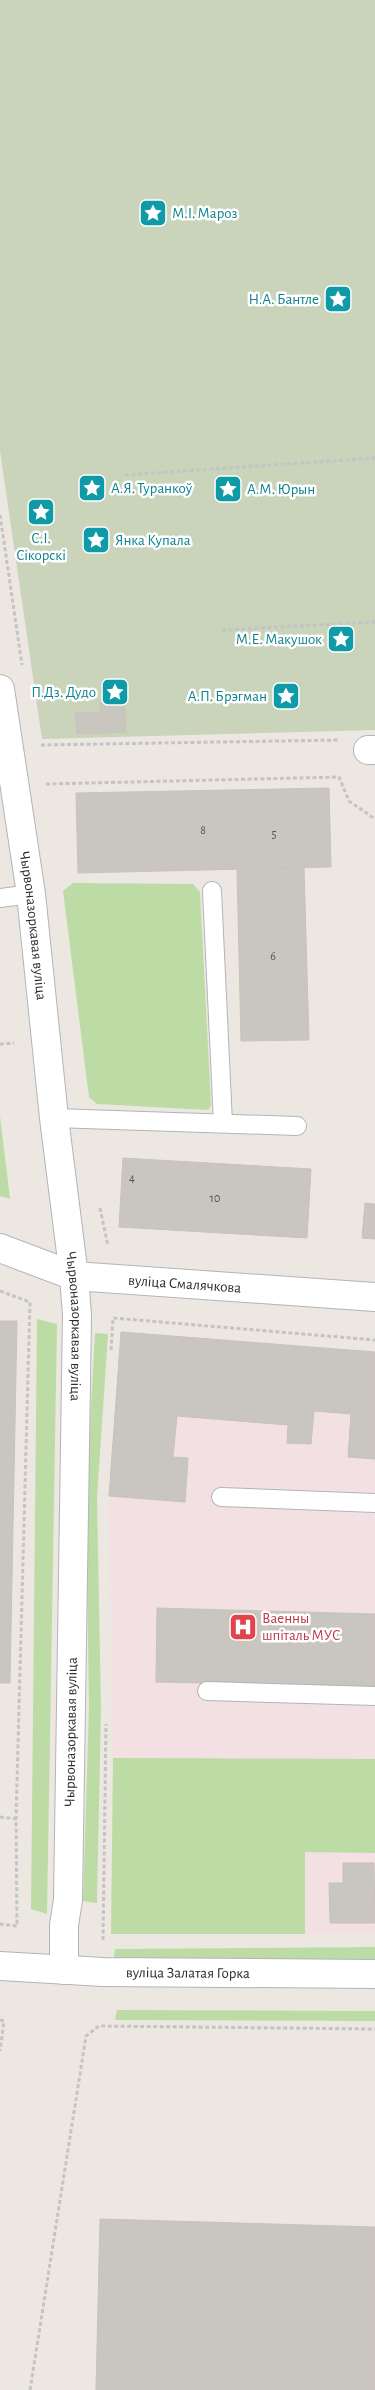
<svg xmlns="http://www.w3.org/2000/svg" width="375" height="2390" font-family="'Alegreya Sans',sans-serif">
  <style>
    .medical { fill: #f2e0e2 }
    .green { fill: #bddca5 }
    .cemetery { fill: #c9d4ba }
    .building { fill: #c9c5bf; stroke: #c8c2bb }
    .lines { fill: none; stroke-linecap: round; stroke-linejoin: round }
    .lane-casing { stroke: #b2b4bb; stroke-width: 20 }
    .street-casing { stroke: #b2b4bb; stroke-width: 30 }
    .secondary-casing { stroke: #b2b4bb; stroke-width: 30 }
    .path { stroke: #c4c4c4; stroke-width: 3; stroke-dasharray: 4 2.5; stroke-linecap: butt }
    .lane { stroke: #fff; stroke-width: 18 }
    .street { stroke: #fff; stroke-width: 28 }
    .secondary { stroke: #fff; stroke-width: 28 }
    .labels { text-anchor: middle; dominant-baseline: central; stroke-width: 5; stroke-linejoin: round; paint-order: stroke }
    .number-label { font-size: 12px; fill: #545352 }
    .culture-label { font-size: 15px; fill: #0d838f; stroke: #fff; text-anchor: start }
    .street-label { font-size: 15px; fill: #2d2d2d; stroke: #fff }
    .health-label { font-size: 15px; fill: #be3a42; stroke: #fff; text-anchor: start }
  </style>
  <rect width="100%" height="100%" fill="#ede7e1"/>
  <path class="medical" d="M121,1332l254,20v582h-264l2,-176 -4,-262z"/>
  <g class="green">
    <path d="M73,883l120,1 7,8 11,213 -3,5 -111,-6 -8,-7 -26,-206z"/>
    <path d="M0,1116l10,83 -10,-3z"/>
    <path d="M37,1319l20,5 -10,590 -16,-5z"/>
    <path d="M95,1333l13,1 -11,164 4,211 -4,194 -14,-2 6,-193 -3,-209z"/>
    <path d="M113,1758l262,1v94l-70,-1v82h-194z"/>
    <path d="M375,1947v14l-261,-3 1,-9z"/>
    <path d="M117,2010l258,1v10l-260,-1z"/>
  </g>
  <path class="cemetery" d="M0,0h375v730l-333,9 -42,-288z"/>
  <g class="building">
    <path d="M124,702l2,30 -49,2 -2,-21 25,-1v-9z"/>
    <path d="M329,788l2,79 -253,6 -2,-80z"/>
    <path d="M304,868l5,172 -68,1 -4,-171z"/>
    <path d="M123,1158l188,11 -4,69 -188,-11z"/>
    <path d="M365,1203l10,1v35l-13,-1z"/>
    <path d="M0,1321h17l-7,362h-10z"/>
    <path d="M121,1332l254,20v107l-27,-2 3,-43 -37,-3 -3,33 -24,-1 1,-18 -111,-9 -4,41 15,1 -3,44 -76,-6z"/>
    <path d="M157,1608l218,6v73l-219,-5z"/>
    <path d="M343,1863h31l1,60h-45l-1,-40h14z"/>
    <path d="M100,2219l275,8v163h-279z"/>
  </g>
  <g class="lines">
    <g class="lane-casing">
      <g id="lane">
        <path d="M212,891l11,232"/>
        <path d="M0,898l31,-4"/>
        <path d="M54,1118l243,8"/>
        <path d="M221,1497l154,6"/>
        <path d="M207,1691l168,5"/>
      </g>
    </g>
    <g class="street-casing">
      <g id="street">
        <path id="s1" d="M0,689l31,205 23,224 20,158 3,39 -9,585 -4,25v45"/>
        <path d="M368,750h7"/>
        <path id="s2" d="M0,1248l74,28 301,21"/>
      </g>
    </g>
    <g class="secondary-casing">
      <g id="secondary">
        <path id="s3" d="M0,1966l103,6 272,2"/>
      </g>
    </g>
    <g class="path">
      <path d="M125,475l250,-17"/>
      <path d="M0,515l22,150"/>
      <path d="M222,630l153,-8"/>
      <path d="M41,745l298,-5"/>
      <path d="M46,784l293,-7 10,24 26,18"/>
      <path d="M0,1044l14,-1"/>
      <path d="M100,1208l8,38"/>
      <path d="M0,1291l30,11 -14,517 1,107 -17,-2"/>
      <path d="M111,1350l2,-32 262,22"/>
      <path d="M0,1817l16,2"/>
      <path d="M103,1940l3,-216"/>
      <path d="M0,2020l4,1 -4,30"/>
      <path d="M30,2390l56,-354 13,-10 276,3"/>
    </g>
    <use href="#lane" class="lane"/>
    <use href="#street" class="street"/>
    <use href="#secondary" class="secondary"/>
  </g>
  <defs>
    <g id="sight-square" transform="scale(1.4375)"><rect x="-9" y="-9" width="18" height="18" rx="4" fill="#0f9aa8" stroke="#fff"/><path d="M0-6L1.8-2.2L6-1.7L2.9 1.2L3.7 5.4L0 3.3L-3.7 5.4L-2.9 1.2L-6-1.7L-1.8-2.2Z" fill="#fff"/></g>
    <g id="hospital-square" transform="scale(1.4375)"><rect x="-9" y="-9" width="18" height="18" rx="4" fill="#e0444e" stroke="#fff"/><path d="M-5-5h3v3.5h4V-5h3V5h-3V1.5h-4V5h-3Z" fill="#fff"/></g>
  </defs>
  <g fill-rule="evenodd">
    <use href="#sight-square" x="153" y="213"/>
    <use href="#sight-square" x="338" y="299"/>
    <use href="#sight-square" x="92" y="488"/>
    <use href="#sight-square" x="228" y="489"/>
    <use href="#sight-square" x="41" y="512"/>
    <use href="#sight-square" x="96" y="540"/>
    <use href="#sight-square" x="341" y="639"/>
    <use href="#sight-square" x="115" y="692"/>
    <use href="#sight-square" x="286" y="696"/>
    <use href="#hospital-square" x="243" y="1627"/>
  </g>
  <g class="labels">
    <g class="number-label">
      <text x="203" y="830">8</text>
      <text x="274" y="834">5</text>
      <text x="273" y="956">6</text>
      <text x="132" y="1178">4</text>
      <text x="215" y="1198">10</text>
    </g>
    <g class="culture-label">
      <text x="172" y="213">М.І. Мароз</text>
      <text x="319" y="299" text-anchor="end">Н.А. Бантле</text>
      <text x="111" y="488">А.Я. Туранкоў</text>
      <text x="247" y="489">А.М. Юрын</text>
      <text x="41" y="538" text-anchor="middle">С.І.<tspan x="41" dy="17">Сікорскі</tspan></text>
      <text x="115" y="540">Янка Купала</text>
      <text x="322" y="639" text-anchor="end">М.Е. Макушок</text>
      <text x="96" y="692" text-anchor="end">П.Дз. Дудо</text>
      <text x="267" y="696" text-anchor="end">А.П. Брэгман</text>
    </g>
    <g class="street-label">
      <text stroke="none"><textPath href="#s1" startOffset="239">Чырвоназоркавая вуліца</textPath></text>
      <text stroke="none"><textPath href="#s2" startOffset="190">вуліца Смалячкова</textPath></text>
      <text stroke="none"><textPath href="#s1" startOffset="642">Чырвоназоркавая вуліца</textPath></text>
      <text transform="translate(71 1732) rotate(-89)">Чырвоназоркавая вуліца</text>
      <text stroke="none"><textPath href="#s3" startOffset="188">вуліца Залатая Горка</textPath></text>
    </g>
    <g class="health-label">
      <text x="262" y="1618">Ваенны<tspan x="262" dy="17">шпіталь МУС</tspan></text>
    </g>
  </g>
</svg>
